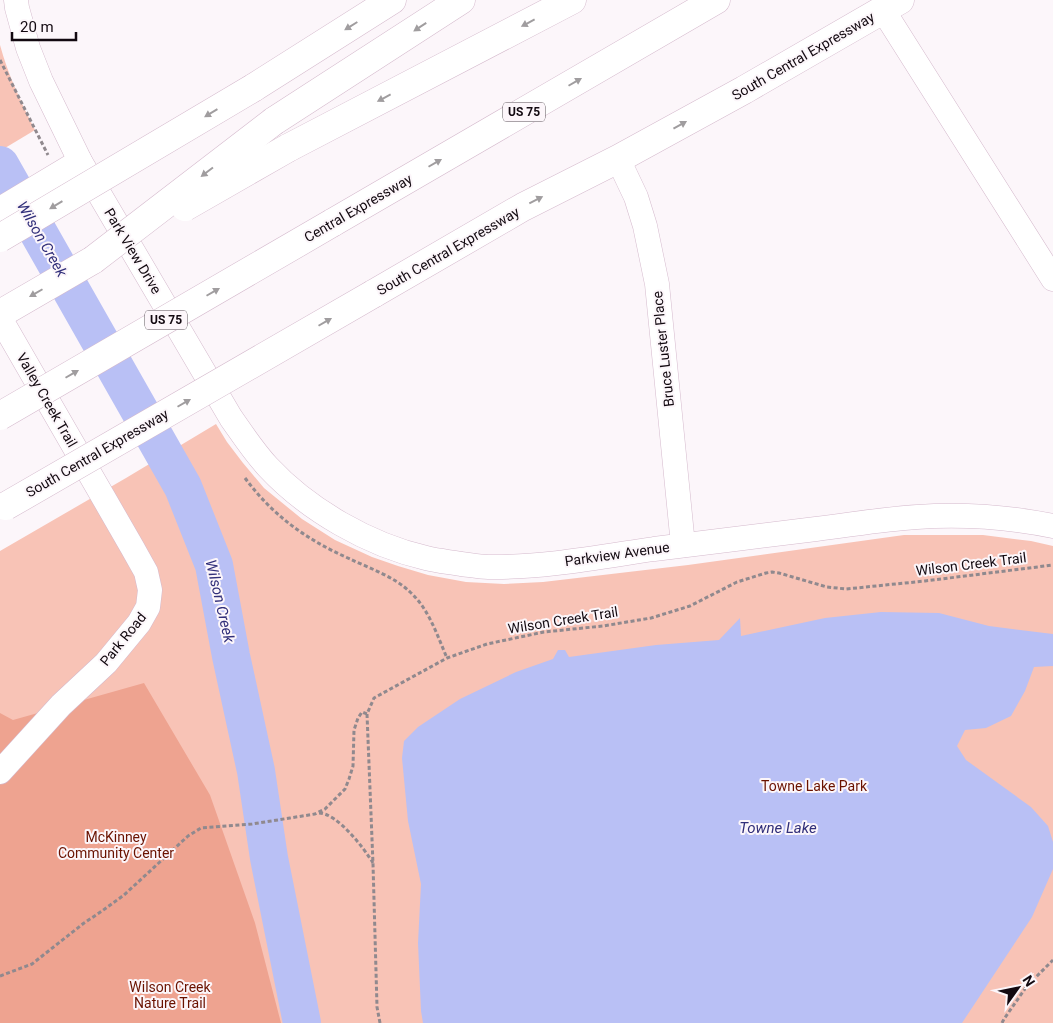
<svg xmlns="http://www.w3.org/2000/svg" width="1053" height="1023" font-family="Roboto,sans-serif">
  <style>
    .green { fill: #f8c3b6 }
    .forest { fill: #eea390 }
    .water { fill: #b9c0f5 }
    .lines { fill: none; stroke-linecap: round; stroke-linejoin: round }
    .river { stroke: #b9c0f5; stroke-width: 38 }
    .minor-casing { stroke: #d5bacd; stroke-width: 25 }
    .major-casing { stroke: #d5bacd; stroke-width: 29 }
    .highway-casing { stroke: #d5bacd; stroke-width: 29 }
    .path { stroke: #90898e; stroke-width: 3; stroke-dasharray: 4 2.5; stroke-linecap: butt }
    .minor { stroke: #fff; stroke-width: 24 }
    .major { stroke: #fff; stroke-width: 28 }
    .highway { stroke: #fff; stroke-width: 28 }
    .major-bridge-casing { stroke: #d5bacd; stroke-width: 29; stroke-linecap: butt }
    .highway-bridge-casing { stroke: #d5bacd; stroke-width: 29; stroke-linecap: butt }
    .major-bridge { stroke: #fff; stroke-width: 28 }
    .highway-bridge { stroke: #fff; stroke-width: 28 }
    .oneway { fill: #a09d9f }
    .labels { text-anchor: middle; dominant-baseline: central; stroke-width: 4; stroke-linejoin: round; paint-order: stroke }
    .shield { fill: #fcf6fa; stroke: #585056; stroke-width: 1 }
    .shield-label { font-size: 12px; font-weight: bold; fill: #120910 }
    .street-label { font-size: 14px; fill: #120910; stroke: #fcf6fa }
    .park-label { font-size: 14px; fill: #6a1200; stroke: #fcf6fa }
    .water-label { font-size: 15px; font-style: italic; fill: #312f7a; stroke: #fcf6fa }
  </style>
  <rect width="100%" height="100%" fill="#fcf6fa"/>
  <g class="green">
    <path d="M0,45c8,30 21,57 35,85l-35,21z"/>
    <path d="M216,424l11,18 16,21 21,25 38,31 33,21 37,17 26,9 30,9 38,7 38,2 39,-2 145,-17 216,-30h79l48,6 22,5v477h-1053v-472l126,-73z"/>
  </g>
  <path class="forest" d="M144,683l66,112 45,128 26,100h-281v-310l13,7z"/>
  <path class="water" d="M881,612l58,1 50,13 64,8v32l-19,1 -9,24 -14,25 -25,12 -21,2 -8,16 9,14 65,47 17,19 5,16v27l-21,48 -70,106h-539l-2,-12 -3,-68 3,-59 -13,-63 -6,-63 2,-17 14,-14 42,-28 56,-27 37,-13 5,-9h7l4,7 87,-12 63,-5 21,-22 1,18 84,-18z"/>
  <g class="lines">
    <path class="river" d="M0,165l183,322 31,78 17,91 25,115 13,87 33,165"/>
    <g class="minor-casing">
      <g id="minor">
        <path d="M16,0l1,8 11,40 13,33 39,80 151,257c12,17 23,34 37,49 40,43 101,78 158,91 12,3 24,4 35,6 9,1 18,3 27,3 55,1 112,-10 166,-18 54,-7 108,-13 162,-20 34,-4 67,-10 101,-12 45,-3 91,0 136,9"/>
        <path d="M883,10l170,269"/>
        <path d="M618,159l18,38 9,29 12,58 26,261"/>
        <path d="M0,209l80,-48"/>
        <path d="M0,318l132,229 14,25 4,18 -2,17 -9,16 -33,40 -45,42 -61,67"/>
      </g>
    </g>
    <g class="major-casing">
      <g id="major">
        <path d="M253,88l139,-88"/>
        <path d="M373,294l150,-87 95,-48 126,-69 156,-90"/>
      </g>
    </g>
    <g class="highway-casing">
      <g id="highway">
        <path d="M274,121l187,-121"/>
        <path d="M288,148l284,-148"/>
        <path d="M332,223l384,-223"/>
        <path d="M0,314l93,-54"/>
      </g>
    </g>
    <g class="path">
      <path d="M0,60l48,95"/>
      <path d="M245,478c28,38 62,62 105,81 19,9 45,18 60,33 19,17 27,43 37,66"/>
      <path d="M319,813c18,0 45,35 54,50"/>
      <path d="M0,976l32,-12 52,-41 18,-12 22,-16 64,-59 13,-8 51,-4 38,-6 25,-4 10,-5 20,-20 4,-10 4,-13 1,-36 4,-12 4,-6 5,2"/>
      <path d="M380,1023l-3,-16 -4,-143 -6,-150 7,-16 73,-40 40,-14 57,-12 59,-6 48,-8 39,-12 47,-24 29,-9 6,-1 7,1 48,14 19,2 79,-8 128,-16"/>
      <path d="M1002,1023l2,-4 23,-33 26,-26"/>
    </g>
    <use href="#minor" class="minor"/>
    <use href="#major" class="major"/>
    <use href="#highway" class="highway"/>
    <g class="major-bridge-casing">
      <g id="major-bridge">
        <path d="M0,238l253,-150"/>
        <path d="M6,506l367,-212"/>
      </g>
    </g>
    <g class="highway-bridge-casing">
      <g id="highway-bridge">
        <path d="M185,207l103,-59"/>
        <path d="M93,260l181,-139"/>
        <path d="M0,416l332,-193"/>
      </g>
    </g>
    <use href="#major-bridge" class="major-bridge"/>
    <use href="#highway-bridge" class="highway-bridge"/>
  </g>
  <defs><path id="oneway-solid" d="M-6-.8H1V-3.2L6.5 0L1 3.2V.8H-6Z" transform="scale(1.25)"/></defs>
  <g class="oneway">
    <use href="#oneway-solid" transform="translate(528 23) rotate(152)"/>
    <use href="#oneway-solid" transform="translate(351 26) rotate(148)"/>
    <use href="#oneway-solid" transform="translate(420 27) rotate(147)"/>
    <use href="#oneway-solid" transform="translate(575 82) rotate(-30)"/>
    <use href="#oneway-solid" transform="translate(384 98) rotate(152)"/>
    <use href="#oneway-solid" transform="translate(211 113) rotate(149)"/>
    <use href="#oneway-solid" transform="translate(680 125) rotate(-29)"/>
    <use href="#oneway-solid" transform="translate(435 163) rotate(-30)"/>
    <use href="#oneway-solid" transform="translate(207 172) rotate(143)"/>
    <use href="#oneway-solid" transform="translate(536 200) rotate(-27)"/>
    <use href="#oneway-solid" transform="translate(56 205) rotate(149)"/>
    <use href="#oneway-solid" transform="translate(213 292) rotate(-30)"/>
    <use href="#oneway-solid" transform="translate(36 293) rotate(150)"/>
    <use href="#oneway-solid" transform="translate(325 322) rotate(-30)"/>
    <use href="#oneway-solid" transform="translate(72 374) rotate(-30)"/>
    <use href="#oneway-solid" transform="translate(184 403) rotate(-30)"/>
  </g>
  <g class="labels">
    <g class="shield">
      <rect x="503" y="102.5" width="42" height="19" rx="4"/>
      <rect x="145" y="310.5" width="42" height="19" rx="4"/>
    </g>
    <g class="shield-label">
      <text x="524" y="112">US 75</text>
      <text x="166" y="320">US 75</text>
    </g>
    <g class="street-label">
      <text transform="translate(803 56) rotate(-30)">South Central Expressway</text>
      <text transform="translate(358 208) rotate(-30)">Central Expressway</text>
      <text transform="translate(133 251) rotate(59)">Park View Drive</text>
      <text transform="translate(448 251) rotate(-30)">South Central Expressway</text>
      <text transform="translate(663 349) rotate(-96)">Bruce Luster Place</text>
      <text transform="translate(47 400) rotate(60)">Valley Creek Trail</text>
      <text transform="translate(97 453) rotate(-30)">South Central Expressway</text>
      <text transform="translate(617 554) rotate(-8)">Parkview Avenue</text>
      <text transform="translate(971 564) rotate(-7)">Wilson Creek Trail</text>
      <text transform="translate(563 620) rotate(-9)">Wilson Creek Trail</text>
      <text transform="translate(123 639) rotate(-51)">Park Road</text>
    </g>
    <g class="park-label">
      <text x="814" y="786">Towne Lake Park</text>
      <text x="116" y="837">McKinney<tspan x="116" dy="16">Community Center</tspan></text>
      <text x="170" y="987">Wilson Creek<tspan x="170" dy="16">Nature Trail</tspan></text>
    </g>
    <g class="water-label">
      <text transform="translate(42 239) rotate(60)">Wilson Creek</text>
      <text transform="translate(220 601) rotate(77)">Wilson Creek</text>
      <text x="778" y="828">Towne Lake</text>
    </g>
  </g>
  <g transform="translate(1018 988) rotate(57)" stroke="#fcf6fa" stroke-width="4" paint-order="stroke">
  <path d="M0-4L9 19L0 12L-9 19Z" fill="#120910"/>
  <text y="-8" font-size="14" font-weight="bold" text-anchor="middle" fill="#120910">N</text>
  </g>
  <path d="M12 32v8h64v-8" fill="none" stroke="#120910" stroke-width="2.5"/>
  <text x="20" y="32" font-size="15" fill="#120910" stroke="#fcf6fa" stroke-width="4" paint-order="stroke">20 m</text>
</svg>
